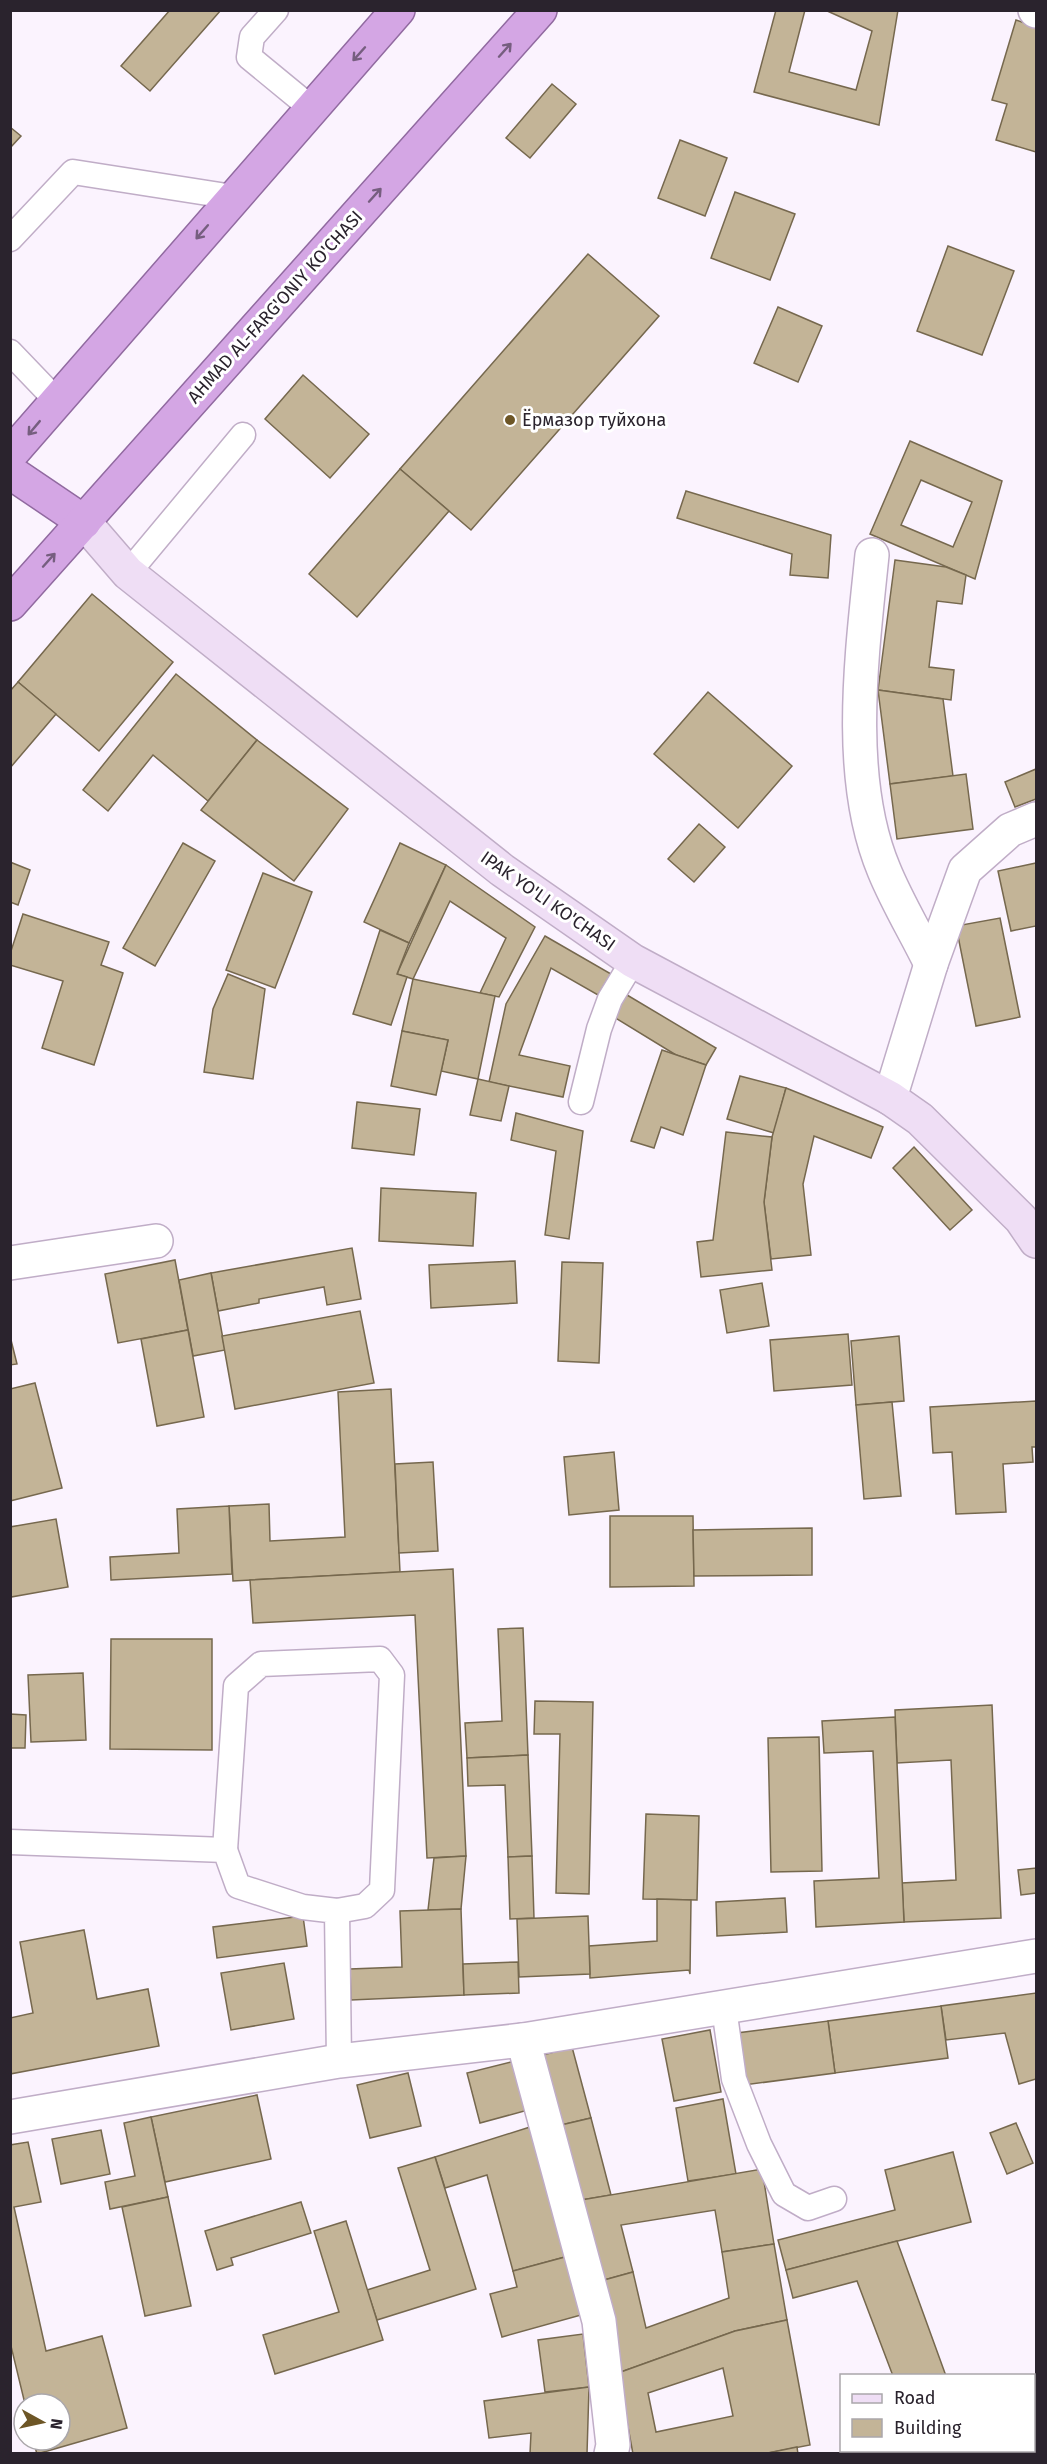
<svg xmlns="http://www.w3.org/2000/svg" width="1047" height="2464" font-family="'Fira Sans',sans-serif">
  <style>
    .building { fill: #c3b497; stroke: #76684e; stroke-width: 1.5; fill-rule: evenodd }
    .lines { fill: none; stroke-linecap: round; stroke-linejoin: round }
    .service-casing { stroke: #c0adc7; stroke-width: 27 }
    .minor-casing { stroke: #c0adc7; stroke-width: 36 }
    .secondary-casing { stroke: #c0adc7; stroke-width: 36 }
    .trunk-casing { stroke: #916aa0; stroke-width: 36 }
    .service { stroke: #fff; stroke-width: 24 }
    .minor { stroke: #fff; stroke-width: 33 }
    .secondary { stroke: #efdef5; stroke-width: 33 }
    .trunk { stroke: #d4a6e4; stroke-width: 33 }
    .oneway { stroke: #765e7f }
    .poi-dot { fill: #6d5626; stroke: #fff; stroke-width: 2 }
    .labels { text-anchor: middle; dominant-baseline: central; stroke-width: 6; stroke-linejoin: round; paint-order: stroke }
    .street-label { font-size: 18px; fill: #2a232d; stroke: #fff }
    .poi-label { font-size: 18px; fill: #2a232d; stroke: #fff; text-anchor: start }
  </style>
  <rect width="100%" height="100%" fill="#fbf3fe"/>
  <g class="building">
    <path d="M170,10h51l-71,81 -29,-25z"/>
    <path d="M776,10h29l-16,62 67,18 16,-59 -47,-21h73l-19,115 -125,-33z"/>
    <path d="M1016,20l20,7v125l-40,-12 11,-36 -15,-4z"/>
    <path d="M552,84l24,20 -46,54 -24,-20z"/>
    <path d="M10,127l11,9 -11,12z"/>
    <path d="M680,140l47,18 -22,58 -47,-18z"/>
    <path d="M735,192l60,22 -25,66 -59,-22z"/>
    <path d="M948,246l66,25 -32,84 -65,-24z"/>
    <path d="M588,254l71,62 -188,214 -71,-61z"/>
    <path d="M778,307l44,19 -24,56 -44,-19z"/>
    <path d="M303,375l66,59 -39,44 -65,-59z"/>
    <path d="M910,441l92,40 -27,98 -105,-45zM921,480l51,22 -19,45 -52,-22z"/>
    <path d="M400,469l49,42 -92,106 -48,-43z"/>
    <path d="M686,491l145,44 -3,43 -38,-3 2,-21 -115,-36z"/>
    <path d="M895,560l51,7 20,8 -4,29 -25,-3 -8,66 25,3 -3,30 -73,-10z"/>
    <path d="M92,594l81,68 -74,89 -81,-69z"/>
    <path d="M176,674l81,66 -49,61 -55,-46 -45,56 -25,-21z"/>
    <path d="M18,682l38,32 -46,54v-77z"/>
    <path d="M878,690l65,9 10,77 -63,8z"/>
    <path d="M708,692l84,74 -54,62 -84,-74z"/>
    <path d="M257,740l91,69 -54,72 -93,-71z"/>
    <path d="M1036,769v30l-21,8 -10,-25z"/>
    <path d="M966,774l7,55 -76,10 -7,-55z"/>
    <path d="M699,824l26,23 -31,35 -26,-23z"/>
    <path d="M183,843l32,18 -60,105 -32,-18z"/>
    <path d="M400,843l46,22 -37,78 -45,-21z"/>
    <path d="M10,862l20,8 -12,35 -8,-3z"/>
    <path d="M1036,863v63l-25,5 -13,-60z"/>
    <path d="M446,865l89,62 -36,70 -19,-4 26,-55 -56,-37 -37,78 -16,-5z"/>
    <path d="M263,873l49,19 -37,96 -49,-18z"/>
    <path d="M23,914l86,28 -8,23 22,8 -29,92 -52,-17 21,-67 -53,-16v-11z"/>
    <path d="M1000,918l20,99 -44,9 -20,-100z"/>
    <path d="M380,930l29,13 -12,31 10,3 -16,48 -38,-11z"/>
    <path d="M545,936l66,38 -13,21 -47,-27 -32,87 51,11 -7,31 -74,-15 17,-78z"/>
    <path d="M228,974l37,15 -12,90 -49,-7 9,-63z"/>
    <path d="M413,979l82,17 -17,83 -37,-8 7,-31 -46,-9z"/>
    <path d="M622,992l94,56 -10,17 -30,-10 -67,-41z"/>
    <path d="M402,1031l46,9 -12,55 -45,-9z"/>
    <path d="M662,1050l44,15 -23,70 -22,-8 -7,21 -23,-7z"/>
    <path d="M740,1076l46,12 -12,45 -47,-14z"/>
    <path d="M478,1079l31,7 -8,35 -31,-6z"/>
    <path d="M786,1088l97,39 -12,31 -57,-22 -11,48 8,71 -40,4 -7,-57 8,-65z"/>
    <path d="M357,1102l63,7 -6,46 -62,-7z"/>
    <path d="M516,1113l67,18 -14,108 -24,-4 11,-84 -45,-11z"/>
    <path d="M726,1132l46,5 -8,65 8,68 -71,7 -4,-35 16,-2z"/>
    <path d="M914,1147l58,63 -22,20 -57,-62z"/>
    <path d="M381,1188l95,5 -3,53 -94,-5z"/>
    <path d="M352,1248l9,51 -34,6 -3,-18 -65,12v4l-41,8 -7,-38z"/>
    <path d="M175,1260l13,70 -70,13 -13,-69z"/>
    <path d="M515,1261l2,42 -86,5 -2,-43z"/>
    <path d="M562,1262l41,1 -4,100 -41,-2z"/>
    <path d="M211,1273l14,77 -32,6 -14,-76z"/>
    <path d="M762,1283l7,43 -42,7 -7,-43z"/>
    <path d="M360,1311l14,72 -139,26 -13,-73z"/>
    <path d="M188,1330l16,87 -47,9 -16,-87z"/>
    <path d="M848,1334l4,51 -78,6 -4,-51z"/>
    <path d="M10,1336l7,28 -7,1z"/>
    <path d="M899,1336l5,65 -48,4 -5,-64z"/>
    <path d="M35,1383l27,105 -52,13v-112z"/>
    <path d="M391,1389l9,183 -167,9 -4,-75 40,-2 1,37 75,-4 -7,-145z"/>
    <path d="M1036,1401v46h-4l1,15 -30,2 3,48 -50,2 -4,-62 -19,1 -3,-46z"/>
    <path d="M892,1402l9,94 -37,3 -8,-94z"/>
    <path d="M614,1452l5,58 -50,5 -5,-58z"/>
    <path d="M433,1462l5,89 -39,2 -4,-89z"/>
    <path d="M229,1506l3,68 -121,6 -1,-23 69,-4 -2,-44z"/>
    <path d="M610,1516h83l1,70 -84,1z"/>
    <path d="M56,1519l12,68 -57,10 -1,-70z"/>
    <path d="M812,1528v47l-118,1 -1,-46z"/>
    <path d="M453,1569l13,287 -39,2 -12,-243 -162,8 -3,-43z"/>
    <path d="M523,1628l5,127 -61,3 -2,-35 37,-2 -4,-92z"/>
    <path d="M111,1639h101v111l-102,-1z"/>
    <path d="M83,1673l3,67 -55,2 -3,-67z"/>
    <path d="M535,1701l58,1 -4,192 -33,-1 4,-159h-26z"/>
    <path d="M992,1705l9,213 -97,4 -2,-39 54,-3 -5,-120 -54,3 -2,-53z"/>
    <path d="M10,1714l16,1 -1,33h-15z"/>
    <path d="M895,1717l9,205 -88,5 -2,-46 65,-3 -6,-127 -49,2 -2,-32z"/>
    <path d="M819,1737l3,134 -51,1 -3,-134z"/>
    <path d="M528,1755l4,101 -24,1 -3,-72 -37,1 -1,-28z"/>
    <path d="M646,1814l53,2 -2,84 -54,-1z"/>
    <path d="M466,1856l-5,53 -33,1 6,-52z"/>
    <path d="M532,1856l2,62 -24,1 -2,-62z"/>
    <path d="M1036,1868v25l-15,2 -3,-25z"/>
    <path d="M785,1898l2,34 -70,4 -1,-34z"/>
    <path d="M657,1899l34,1 -1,74 -1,-4 -99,8 -1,-32 68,-5z"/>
    <path d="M461,1909l3,86 -113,5 -1,-31 52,-2 -2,-56z"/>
    <path d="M303,1916l4,30 -90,12 -4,-31z"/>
    <path d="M588,1916l2,58 -71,3 -2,-58z"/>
    <path d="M84,1930l13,69 51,-10 11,57 -149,28v-56l23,-5 -13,-71z"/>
    <path d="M518,1962l1,31 -55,2 -1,-31z"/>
    <path d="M284,1963l10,56 -63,11 -10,-57z"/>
    <path d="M1036,1993v86l-17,5 -14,-51 -59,7 -5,-34z"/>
    <path d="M941,2006l7,52 -113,15 -7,-52z"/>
    <path d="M828,2021l7,52 -91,12 -7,-52z"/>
    <path d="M710,2030l11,62 -47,9 -12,-62z"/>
    <path d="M572,2047l19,71 -30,7 -18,-70z"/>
    <path d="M515,2061l13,49 -48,13 -13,-50z"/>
    <path d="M408,2073l13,53 -51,12 -13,-53z"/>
    <path d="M257,2095l14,64 -106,23 -14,-65z"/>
    <path d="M723,2099l13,75 -48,7 -12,-73z"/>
    <path d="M151,2117l17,80 -58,12 -5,-27 30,-6 -11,-53z"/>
    <path d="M591,2118l20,77 -30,5 -20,-75z"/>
    <path d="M1016,2123l17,40 -26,11 -17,-41z"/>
    <path d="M530,2127l35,130 -52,14 -26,-96 -42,13 -10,-31z"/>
    <path d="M101,2130l9,44 -49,10 -9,-45z"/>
    <path d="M28,2142l13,60 -27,5 32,144 56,-15 25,92 -90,26 -4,-14h27v-36h-35l-15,-62v-197z"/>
    <path d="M953,2152l18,70 -185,48 -8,-30 117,-30 -10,-40z"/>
    <path d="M435,2157l41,132 -99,31 -10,-30 63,-20 -32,-102z"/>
    <path d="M762,2169l12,75 -52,8 -7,-42 -94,15 12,47 -29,8 -23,-80z"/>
    <path d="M168,2197l23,109 -46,10 -23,-109z"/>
    <path d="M301,2202l10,31 -80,25 2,7 -16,5 -12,-39z"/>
    <path d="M346,2221l37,119 -108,34 -12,-39 76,-23 -25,-81z"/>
    <path d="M897,2241l49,135h-53l-36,-95 -64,17 -7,-28z"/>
    <path d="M774,2244l13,76 -52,11 -117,42 -14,-93 29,-8 13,56 83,-30 -7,-46z"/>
    <path d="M565,2257l16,58 -79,22 -12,-43 27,-7 -4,-16z"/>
    <path d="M787,2320l23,125 -47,9h-130l-15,-81 117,-42zM723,2368l10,48 -77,16 -8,-39z"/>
    <path d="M583,2334l6,53 -44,5 -7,-52z"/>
    <path d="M589,2387l-2,67h-57l1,-21 -42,5 -5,-37z"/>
    <path d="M797,2447l1,7h-35z"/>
    <path d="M977,2450h49l1,4h-49z"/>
  </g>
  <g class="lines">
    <g class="service-casing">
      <g id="service">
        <path d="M276,10l-24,27 -3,20 62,51"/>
        <path d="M10,239l63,-67 160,25"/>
        <path d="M10,352l47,49"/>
        <path d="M128,573l115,-138"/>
        <path d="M581,1102l18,-73 11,-30 23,-38"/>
        <path d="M10,1842l215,8 13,36 65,21 34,4 2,150"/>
        <path d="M225,1850l11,-164 25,-22 119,-5 12,16 -10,215 -17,16 -28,5"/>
        <path d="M724,2008l10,71 25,65 25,50 24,14 26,-9"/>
      </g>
    </g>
    <g class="minor-casing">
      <g id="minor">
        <path d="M1035,10l1,1"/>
        <path d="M872,555c-10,98 -27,222 12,315 13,32 32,63 47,94"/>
        <path d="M890,1098l41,-134 34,-94 45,-40 26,-11"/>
        <path d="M10,1263l146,-22"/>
        <path d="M523,2040l76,281 14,124 -2,9"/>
        <path d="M10,2117l329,-56 184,-21 513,-84"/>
      </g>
    </g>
    <g class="secondary-casing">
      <path id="secondary" d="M84,522l44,51 374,297 131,91 257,137 30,21 101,100 15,22"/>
    </g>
    <g class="trunk-casing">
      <g id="trunk">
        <path d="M10,455l388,-445"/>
        <path d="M10,472l74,50"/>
        <path d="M10,604l530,-594"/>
      </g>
    </g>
    <use href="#service" class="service"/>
    <use href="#minor" class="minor"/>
    <use href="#secondary" class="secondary"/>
    <use href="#trunk" class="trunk"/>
  </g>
  <defs><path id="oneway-shaft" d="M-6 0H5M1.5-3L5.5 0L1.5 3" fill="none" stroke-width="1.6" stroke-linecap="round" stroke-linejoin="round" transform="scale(1.5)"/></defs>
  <g class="oneway">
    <use href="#oneway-shaft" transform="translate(505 50) rotate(-48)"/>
    <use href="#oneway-shaft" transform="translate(359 54) rotate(132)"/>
    <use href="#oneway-shaft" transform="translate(375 195) rotate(-48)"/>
    <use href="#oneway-shaft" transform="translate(202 232) rotate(131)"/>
    <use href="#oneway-shaft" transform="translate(34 428) rotate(130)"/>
    <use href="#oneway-shaft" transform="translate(49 560) rotate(-48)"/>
  </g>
  <circle class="poi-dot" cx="510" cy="420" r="6"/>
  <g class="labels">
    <g class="street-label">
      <text transform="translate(275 307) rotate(-48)">AHMAD AL-FARG'ONIY KO'CHASI</text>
      <text transform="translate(548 901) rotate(35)">IPAK YO'LI KO'CHASI</text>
    </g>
    <g class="poi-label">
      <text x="522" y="420">Ёрмазор туйхона</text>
    </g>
  </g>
  <rect width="1047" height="2464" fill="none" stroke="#2a232d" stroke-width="24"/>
  <rect x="840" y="2374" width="195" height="78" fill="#ffffff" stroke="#aaa7ab" stroke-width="1.5"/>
  <rect x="852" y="2394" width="30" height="9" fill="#efdef5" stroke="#aaa7ab" stroke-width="1.5"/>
  <text x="894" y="2404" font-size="18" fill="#2a232d">Road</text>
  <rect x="852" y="2419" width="30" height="18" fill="#c3b497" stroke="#aaa7ab" stroke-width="1.5"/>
  <text x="894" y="2434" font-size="18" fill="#2a232d">Building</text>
  <g transform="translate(42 2422) rotate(98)"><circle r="28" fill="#ffffff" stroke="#aaa7ab" stroke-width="1.5"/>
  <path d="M0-4.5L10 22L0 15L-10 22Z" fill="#6d5626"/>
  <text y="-9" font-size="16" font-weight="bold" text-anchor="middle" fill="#2a232d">N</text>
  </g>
</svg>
